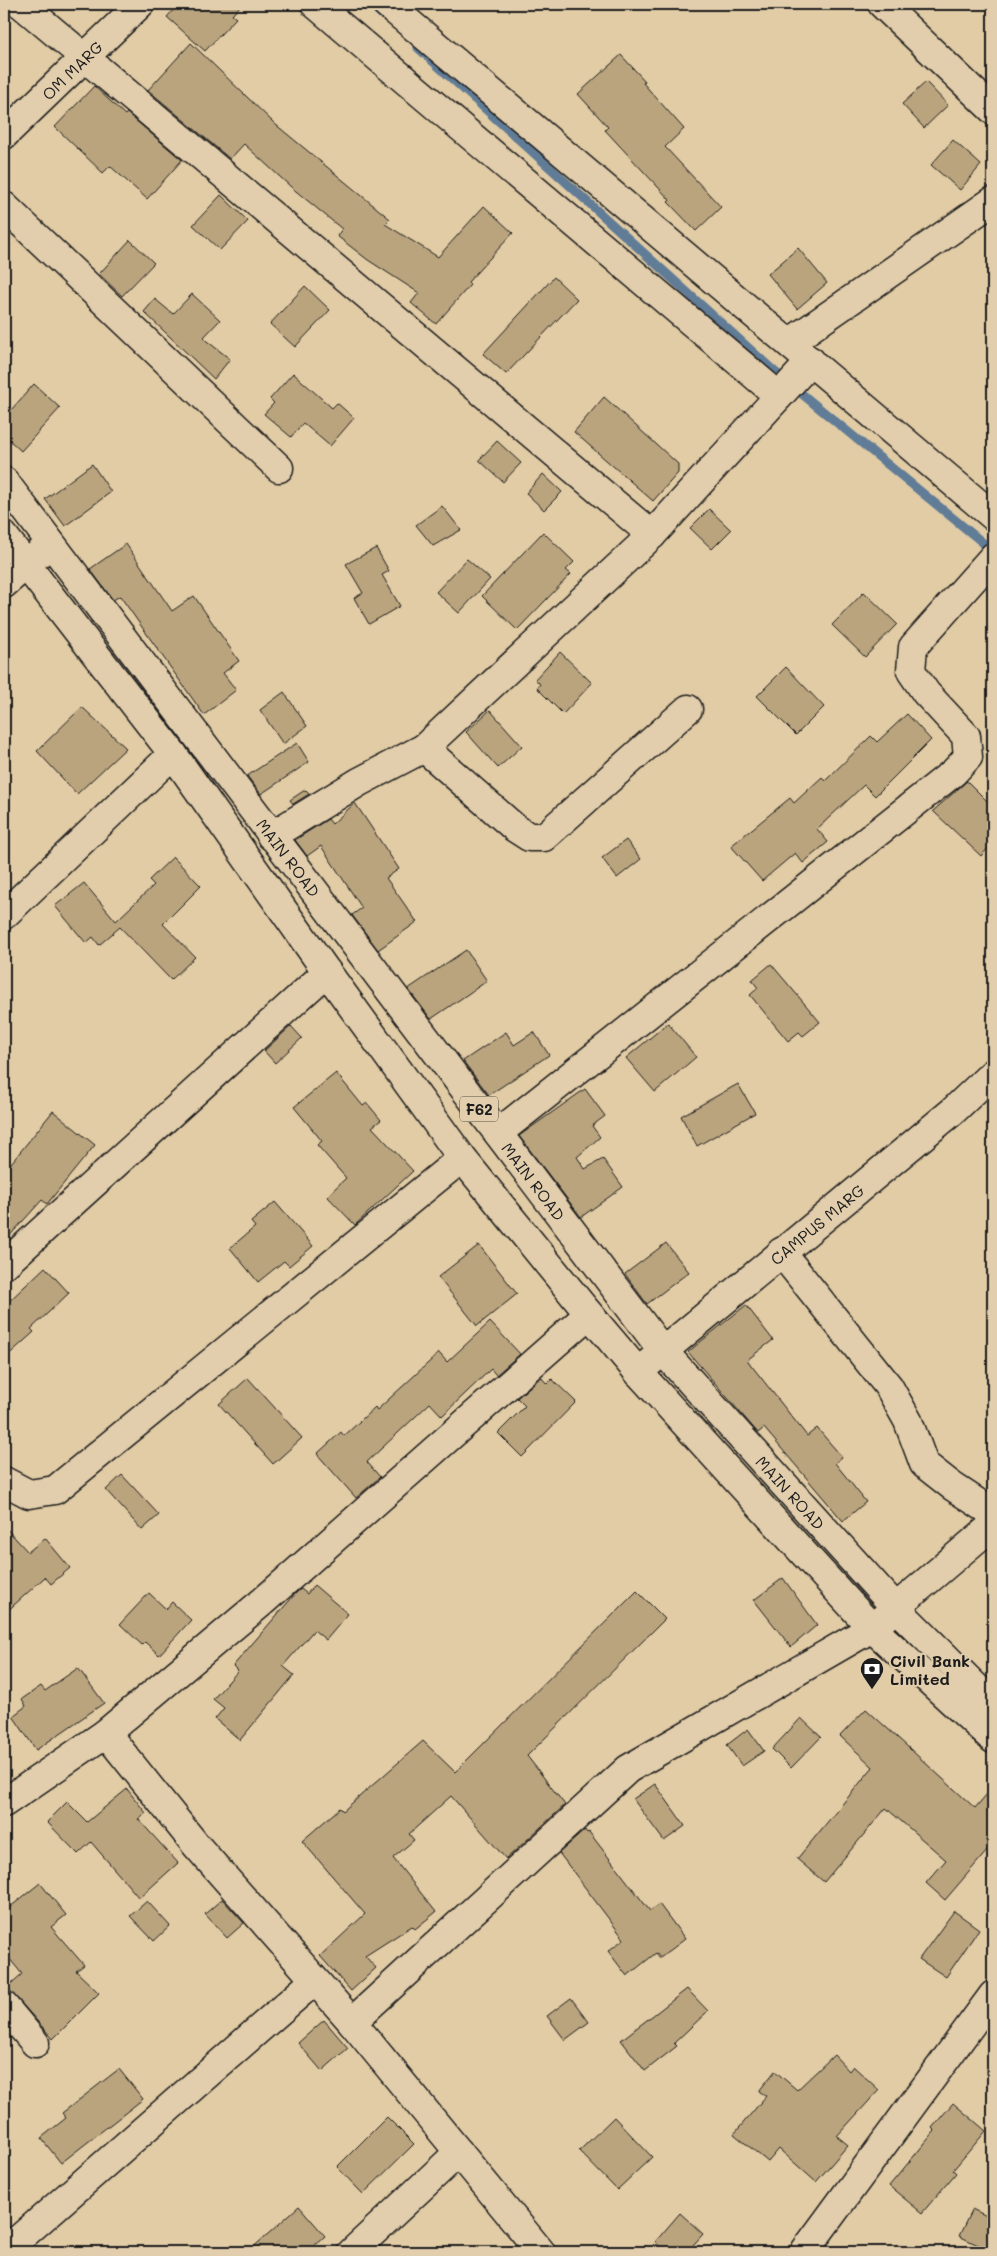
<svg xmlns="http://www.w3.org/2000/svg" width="997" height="2256" font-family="Mali,sans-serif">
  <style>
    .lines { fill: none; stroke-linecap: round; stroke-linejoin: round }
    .stream { stroke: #617c97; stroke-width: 9 }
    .building { fill: #baa47e; stroke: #1c1c1c }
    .minor-casing { stroke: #1c1c1c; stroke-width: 31 }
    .major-casing { stroke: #1c1c1c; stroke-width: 31 }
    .minor { stroke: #e2ceac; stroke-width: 28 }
    .major { stroke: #e2ceac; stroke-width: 28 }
    .labels { text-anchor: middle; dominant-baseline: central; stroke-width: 4; stroke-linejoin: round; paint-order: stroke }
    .shield { fill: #e2ceac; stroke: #575147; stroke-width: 1 }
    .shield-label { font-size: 15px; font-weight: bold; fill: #1c1c1c }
    .street-label { font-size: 16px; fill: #1c1c1c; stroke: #e2ceac }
    .poi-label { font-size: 16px; font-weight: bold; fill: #1c1c1c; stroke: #e2ceac; text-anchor: start }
  </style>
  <rect width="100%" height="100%" fill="#e2cca5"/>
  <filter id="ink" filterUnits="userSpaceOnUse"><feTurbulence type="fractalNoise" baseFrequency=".02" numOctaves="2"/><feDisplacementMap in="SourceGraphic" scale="10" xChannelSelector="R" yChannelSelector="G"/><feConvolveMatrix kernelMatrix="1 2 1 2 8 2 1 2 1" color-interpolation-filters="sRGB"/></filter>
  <g filter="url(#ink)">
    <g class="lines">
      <g class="stream">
        <path d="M370,4l12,11"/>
        <path d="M418,48l356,323 219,180"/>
      </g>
    </g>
    <g class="building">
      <path d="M179,4h63l-10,11 4,3 -31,33 -38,-34z"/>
      <path d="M191,43l84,81 115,95 -5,5 53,33 46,-51 29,27 -45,49 2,3 -34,39 -25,-21 8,-10 -51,-33 -31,-24 5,-7 -51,-42 -47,-43 -14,15 -82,-69z"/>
      <path d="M621,55l24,26 -2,2 41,46 -19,18 56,60 -25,24 -28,-29 2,-2 -65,-70 3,-3 -30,-33z"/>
      <path d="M926,82l22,23 -24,23 -22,-24z"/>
      <path d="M94,86l31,29 2,-2 55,47 -35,39 -37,-33 -7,7 -48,-46z"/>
      <path d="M953,140l28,25 -21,25 -29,-25z"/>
      <path d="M221,195l27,26 -28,29 -27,-25z"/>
      <path d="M130,240l24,23 -32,33 -23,-22z"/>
      <path d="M798,248l29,35 -30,26 -29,-35z"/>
      <path d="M554,277l23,22 -71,75 -23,-20z"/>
      <path d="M305,286l25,24 -35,37 -25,-23z"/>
      <path d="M192,294l28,26 -17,18 27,21 -16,20 -70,-67 11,-13 18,15z"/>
      <path d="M293,373l39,35 5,-5 17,15 -24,28 -27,-23 -12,14 -27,-23 10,-11 -4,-4z"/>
      <path d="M34,384l26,24 -39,43 -17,-16v-17z"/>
      <path d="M604,397l74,67v9l-25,28 -79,-69z"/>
      <path d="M497,441l24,22 -18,19 -24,-22z"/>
      <path d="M92,464l19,28 -46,34 -20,-27z"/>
      <path d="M543,474l19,18 -18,18 -18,-17z"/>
      <path d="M442,506l19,24 -28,16 -17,-21z"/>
      <path d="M709,509l22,21 -19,19 -22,-21z"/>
      <path d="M543,532l31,30 -8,8 5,4 -54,56 -35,-34z"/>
      <path d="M126,544l46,67 22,-15 45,65 -16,12 13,17 -32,25 -84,-119 -7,4 -23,-31z"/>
      <path d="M376,548l13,23 -7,4 18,31 -31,18 -15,-26 9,-5 -17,-29z"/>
      <path d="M467,559l23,20 -31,34 -23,-21z"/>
      <path d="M864,592l33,32 -32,33 -33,-32z"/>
      <path d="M560,652l32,31 -29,31 -26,-26 3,-4 -5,-5z"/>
      <path d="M786,667l38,40 -28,28 -39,-39z"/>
      <path d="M284,692l23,34 -24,18 -23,-34z"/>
      <path d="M82,707l44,41 -49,46 -40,-43z"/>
      <path d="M490,710l32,36 -24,22 -32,-36z"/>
      <path d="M907,714l24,26 -56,56 -11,-11 -47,44 11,13 -25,21 -8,-10 -33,28 -31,-35 59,-48 4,5 28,-26 3,4 46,-45 6,6z"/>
      <path d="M297,743l12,19 -48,32 -14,-18z"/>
      <path d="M967,781l26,26v36l-12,13 -48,-45z"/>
      <path d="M305,790l4,4 -16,10 -3,-4z"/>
      <path d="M355,803l44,66 -13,9 31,44 -39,28 -26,-35 10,-7 -41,-62 -14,10 -12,-16 33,-21 4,5z"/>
      <path d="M626,840l15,19 -24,19 -15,-20z"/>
      <path d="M173,857l28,29 -38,38 32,33 -24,23 -51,-53 -21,18 -6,-8 -7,6 -31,-37 29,-23 32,38 38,-36 -5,-5z"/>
      <path d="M466,950l21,31 -56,38 -23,-30z"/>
      <path d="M771,964l49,58 -17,14 -4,-4 -11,9 -38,-46 8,-7 -6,-8z"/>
      <path d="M668,1023l28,34 -41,35 -29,-34z"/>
      <path d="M291,1026l11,12 -27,25 -11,-12z"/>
      <path d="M506,1032l8,13 20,-13 15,23 -60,40 -26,-34z"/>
      <path d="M336,1073l27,33 4,-3 14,17 -9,7 41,44 -58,54 -28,-29 19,-18 -29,-33 5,-4 -28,-34z"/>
      <path d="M738,1084l17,29 -58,33 -16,-30z"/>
      <path d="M585,1089l20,27 -13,10 8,11 -23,20 8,12 18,-10 20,28 -42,30 -62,-81z"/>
      <path d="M53,1111l42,34 -48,59 -5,-4 -38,42v-70z"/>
      <path d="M275,1202l38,44 -24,20 -5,-5 -26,21 -28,-34 25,-21 -4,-5z"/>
      <path d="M666,1243l23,29 -42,32 -22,-30z"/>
      <path d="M479,1245l38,49 -40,32 -39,-49z"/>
      <path d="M45,1267l24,26 -38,36 3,3 -30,27v-53z"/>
      <path d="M746,1305l27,35 -26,20 60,76 10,-8 25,29 -7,6 31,39 -23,19 -79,-93 -6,5 -70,-81z"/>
      <path d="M490,1322l30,32 -24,21 -5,-6 -49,47 -12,-13 -63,59 13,15 -24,21 -39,-44 24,-22 3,4 31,-29 2,3 62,-57 8,9z"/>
      <path d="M541,1377l6,7 5,-5 24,23 -54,55 -24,-24 27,-27 -8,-8z"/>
      <path d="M248,1378l54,60 -29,26 -54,-60z"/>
      <path d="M122,1475l37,40 -17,15 -36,-40z"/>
      <path d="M4,1526l24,26 17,-14 25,30 -19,16 -6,-7 -41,37z"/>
      <path d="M783,1578l34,47 -26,22 -37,-47z"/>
      <path d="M314,1585l34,29 -22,26 -12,-10 -31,36 11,9 -54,65 -25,-21 9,-11 -11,-9 25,-28 -5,-5 63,-73 5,-4 6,5z"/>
      <path d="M637,1591l28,28 -138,137 38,49 -59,54 -55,-63 -42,38 5,6 -21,18 43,54 -21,17 -3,-3 -47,30 11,12 -25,23 -31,-35 45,-42 -63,-73 38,-33 3,3 80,-70 32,31z"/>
      <path d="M149,1593l17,16 6,-7 19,18 -32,35 -14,-13 -3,3 -22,-21z"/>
      <path d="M78,1668l26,35 -68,47 -23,-34 13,-10 -4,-7 19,-13 4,5z"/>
      <path d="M866,1709l109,99 18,-21v57l-48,56 -19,-17 20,-23 -60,-52 -62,74 -27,-23 76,-92 -33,-31z"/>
      <path d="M801,1718l20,19 -30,31 -19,-19z"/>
      <path d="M748,1729l16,22 -22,15 -15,-21z"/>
      <path d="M655,1784l30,42 -21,15 -31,-42z"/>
      <path d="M127,1789l19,24 -8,6 40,44 -39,35 -48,-56 -13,12 -31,-32 20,-20 20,20z"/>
      <path d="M585,1830l2,3 2,-1 61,79 9,-7 26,35 -25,19 -4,-5 -29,23 -19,-25 16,-12 -65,-86z"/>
      <path d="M40,1883l26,32 -15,12 33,38 -8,6 23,22 -46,46 -46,-52 15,-13 -18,-22v-40z"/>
      <path d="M222,1899l22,24 -17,15 -22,-24z"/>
      <path d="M147,1901l23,25 -16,15 -24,-25z"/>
      <path d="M954,1911l25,18 -33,48 -27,-18z"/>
      <path d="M687,1989l21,22 -34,32 3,3 -32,25 -24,-31z"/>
      <path d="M571,1998l18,24 -24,18 -18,-24z"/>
      <path d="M324,2020l24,28 -26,23 -24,-28z"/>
      <path d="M834,2055l15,16 4,-5 26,24 -42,46 11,9 -32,37 -37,-33 -11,13 -34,-28 32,-38 -7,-5 16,-20 22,19z"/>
      <path d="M119,2069l24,30 -82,64 -20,-25 25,-20 -4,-5z"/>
      <path d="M953,2103l33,28 -33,39 3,3 -34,40 -33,-27 46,-55 -3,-3z"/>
      <path d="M387,2117l27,27 -51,50 -26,-27z"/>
      <path d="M614,2117l38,40 -35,33 -38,-39z"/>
      <path d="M299,2206l26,30 -18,16h-59z"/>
      <path d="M972,2209l21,10v33l-34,-16z"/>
      <path d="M680,2213l23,21 -16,18h-21l-11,-10z"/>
    </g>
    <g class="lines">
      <g class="minor-casing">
        <g id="minor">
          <path d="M21,4l631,531 -228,213 -65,34 -88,54"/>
          <path d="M315,4l464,392"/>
          <path d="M387,4l606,512"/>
          <path d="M882,4l111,106"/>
          <path id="s1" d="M4,135l136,-131"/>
          <path d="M4,206l275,262"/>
          <path d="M789,343l204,-142"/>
          <path d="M652,535l159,-174"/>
          <path d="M4,584l46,-40"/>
          <path d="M424,748l91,80 14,9h15l144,-128"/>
          <path d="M4,915l169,-161"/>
          <path d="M498,1133l456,-361 14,-15 -2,-21 -40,-43 -15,-22 2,-24 80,-90"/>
          <path d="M781,1252l108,135 19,34 16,43 28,22 41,27"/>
          <path d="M4,1265l323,-293"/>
          <path id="s2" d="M638,1372l315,-261 40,-38"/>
          <path d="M4,1481l25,13 26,-4 407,-332"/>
          <path d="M106,1733l90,112 156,177 189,230"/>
          <path d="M4,1803l102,-70 155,-130 328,-289"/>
          <path d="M4,2006l31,37"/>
          <path d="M352,2022l276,-253 244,-141 121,-103"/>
          <path d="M4,2252l310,-271"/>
          <path d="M352,2252l107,-100"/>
          <path d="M804,2252l189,-257"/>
        </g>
      </g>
      <g class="major-casing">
        <g id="major">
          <path id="s3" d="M4,481l658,869 234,258 97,96"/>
          <path d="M4,536l169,218 154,218 135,186 127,156 49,58 234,256 121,111"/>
        </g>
      </g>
      <use href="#minor" class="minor"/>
      <use href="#major" class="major"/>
    </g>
  </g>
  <defs>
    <g id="bank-pin" transform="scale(1.25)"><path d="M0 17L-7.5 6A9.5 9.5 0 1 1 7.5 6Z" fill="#1c1c1c" stroke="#e2ceac"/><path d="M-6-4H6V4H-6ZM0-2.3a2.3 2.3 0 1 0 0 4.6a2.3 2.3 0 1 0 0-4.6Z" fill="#fff"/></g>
  </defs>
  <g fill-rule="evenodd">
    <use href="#bank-pin" x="872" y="1669"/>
  </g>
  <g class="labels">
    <rect class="shield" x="460" y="1096.5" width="38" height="25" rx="4"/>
    <g class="shield-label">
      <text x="479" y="1109">F62</text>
    </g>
    <g class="street-label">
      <text stroke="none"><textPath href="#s1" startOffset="94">OM MARG</textPath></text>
      <text stroke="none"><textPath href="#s3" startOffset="472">MAIN ROAD</textPath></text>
      <text stroke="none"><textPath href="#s3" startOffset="878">MAIN ROAD</textPath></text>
      <text stroke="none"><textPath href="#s2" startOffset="232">CAMPUS MARG</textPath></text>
      <text stroke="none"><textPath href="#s3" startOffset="1282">MAIN ROAD</textPath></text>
    </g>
    <g class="poi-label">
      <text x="890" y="1660">Civil Bank<tspan x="890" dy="18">Limited</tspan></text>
    </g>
  </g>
  <rect width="997" height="2256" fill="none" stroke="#e2ceac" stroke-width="20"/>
  <rect x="10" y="10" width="977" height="2236" fill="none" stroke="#1c1c1c" stroke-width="2" filter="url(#ink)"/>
</svg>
